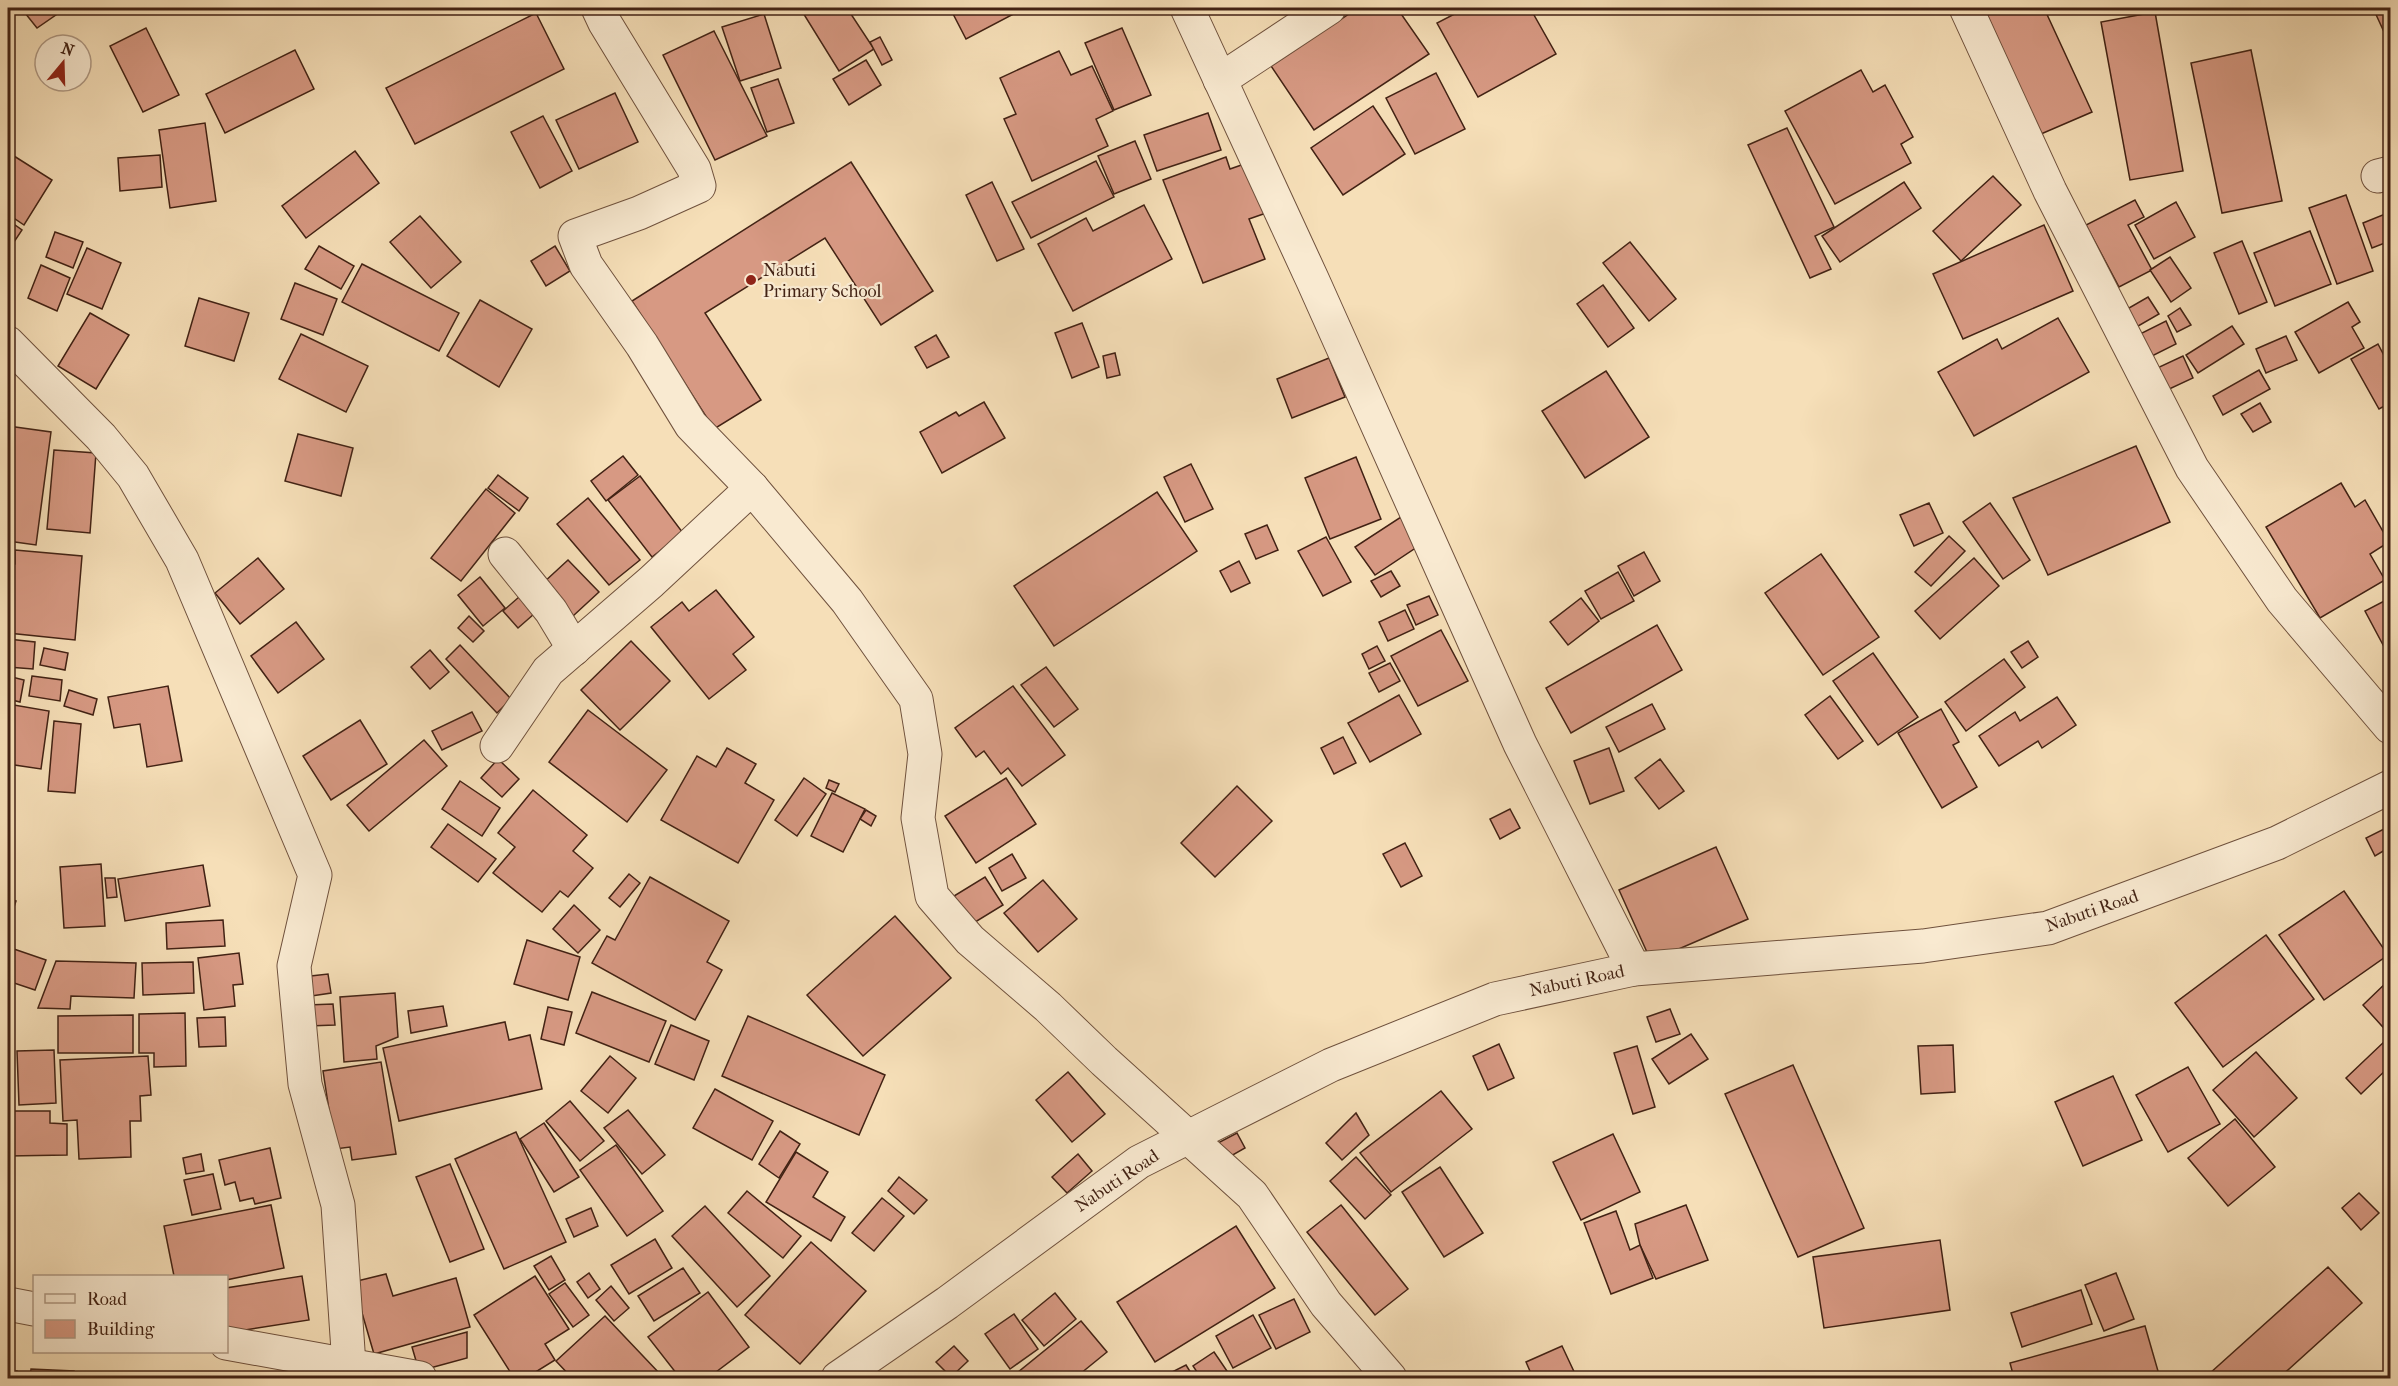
<svg xmlns="http://www.w3.org/2000/svg" width="2398" height="1386" font-family="'IM FELL French Canon',serif">
  <style>
    .building { fill: #d79983; stroke: #422214; stroke-width: 1.5 }
    .lines { fill: none; stroke-linecap: round; stroke-linejoin: round }
    .minor-casing { stroke: #6f513d; stroke-width: 35 }
    .tertiary-casing { stroke: #6f513d; stroke-width: 35 }
    .minor { stroke: #f9ead1; stroke-width: 33 }
    .tertiary { stroke: #f9ead1; stroke-width: 33 }
    .poi-dot { fill: #8f2418; stroke: #f9ead1; stroke-width: 2 }
    .labels { text-anchor: middle; dominant-baseline: central; stroke-width: 4.5; stroke-linejoin: round; paint-order: stroke }
    .poi-label { font-size: 18px; fill: #422214; stroke: #f9ead1; text-anchor: start }
    .street-label { font-size: 18px; fill: #422214; stroke: #f9ead1 }
  </style>
  <rect width="100%" height="100%" fill="#f6dfb8"/>
  <filter id="stains"><feTurbulence type="fractalNoise" baseFrequency=".00333" numOctaves="4"/><feColorMatrix values="0 0 0 0 .2 0 0 0 0 .09 0 0 0 0 .02 0 0 0 .5 -.17"/></filter>
  <radialGradient id="worn" r=".72"><stop offset=".6" stop-color="#630" stop-opacity="0"/><stop offset="1" stop-color="#630" stop-opacity=".3"/></radialGradient>
  <g class="building">
    <path d="M21,8h45l-29,20z"/>
    <path d="M800,8h47l27,41 -35,22z"/>
    <path d="M950,8h69l2,2 -55,29z"/>
    <path d="M1358,8h39l32,46 -115,76 -43,-64z"/>
    <path d="M1466,8h64l26,46 -78,43 -41,-74z"/>
    <path d="M1984,8h60l48,104 -51,22z"/>
    <path d="M2101,8h30l-29,5z"/>
    <path d="M2373,8h17v37z"/>
    <path d="M2155,12l28,159 -53,9 -29,-158z"/>
    <path d="M536,13l28,56 -149,75 -29,-56z"/>
    <path d="M764,14l17,54 -41,13 -18,-54z"/>
    <path d="M146,28l33,67 -36,17 -33,-66z"/>
    <path d="M1122,28l29,67 -37,15 -29,-67z"/>
    <path d="M714,31l53,105 -52,24 -52,-105z"/>
    <path d="M880,37l12,23 -10,5 -12,-23z"/>
    <path d="M295,50l19,39 -89,44 -19,-39z"/>
    <path d="M2251,50l31,151 -60,12 -31,-150z"/>
    <path d="M1059,51l12,24 21,-9 21,45 -17,8 12,27 -76,35 -28,-62 12,-5 -16,-36z"/>
    <path d="M866,60l15,25 -32,20 -16,-26z"/>
    <path d="M1861,70l12,22 12,-7 28,52 -12,7 10,19 -76,41 -50,-93z"/>
    <path d="M1436,73l29,56 -50,25 -29,-56z"/>
    <path d="M778,79l16,44 -27,9 -16,-44z"/>
    <path d="M615,93l23,49 -59,27 -23,-49z"/>
    <path d="M1373,106l32,48 -62,41 -32,-47z"/>
    <path d="M1208,113l13,37 -64,21 -13,-36z"/>
    <path d="M543,116l29,55 -32,17 -29,-56z"/>
    <path d="M205,123l11,78 -46,7 -11,-78z"/>
    <path d="M1787,128l47,99 -19,9 16,33 -21,9 -62,-133z"/>
    <path d="M1135,141l16,38 -37,15 -16,-38z"/>
    <path d="M355,151l24,32 -73,55 -24,-32z"/>
    <path d="M160,155l2,32 -42,4 -2,-33z"/>
    <path d="M14,156l38,24 -28,45 -16,-11v-47z"/>
    <path d="M1226,157l4,12 20,-7 19,50 -20,7 16,40 -62,24 -40,-103z"/>
    <path d="M1096,161l18,36 -83,41 -19,-36z"/>
    <path d="M851,162l82,129 -52,34 -56,-87 -120,75 56,87 -47,29 -82,-128z"/>
    <path d="M1993,176l28,29 -60,56 -28,-30z"/>
    <path d="M992,182l32,67 -27,12 -31,-66z"/>
    <path d="M1904,182l17,26 -81,54 -18,-26z"/>
    <path d="M2346,195l27,76 -36,13 -28,-76z"/>
    <path d="M2135,200l9,17 -16,8 24,45 -33,17 -33,-62z"/>
    <path d="M2176,202l19,35 -41,22 -19,-34z"/>
    <path d="M1144,205l28,54 -99,52 -35,-67 48,-26 7,13z"/>
    <path d="M2390,212v29l-18,7 -9,-25z"/>
    <path d="M420,216l41,46 -30,26 -41,-46z"/>
    <path d="M8,220l14,10 -14,21z"/>
    <path d="M2044,225l29,66 -110,48 -30,-65z"/>
    <path d="M2310,231l21,53 -56,22 -21,-53z"/>
    <path d="M55,232l28,10 -10,26 -27,-11z"/>
    <path d="M2242,241l25,61 -28,12 -25,-61z"/>
    <path d="M1630,242l46,57 -27,22 -46,-58z"/>
    <path d="M319,246l35,20 -13,23 -36,-20z"/>
    <path d="M555,246l15,25 -24,15 -15,-25z"/>
    <path d="M87,248l34,15 -19,46 -35,-15z"/>
    <path d="M2170,257l21,31 -20,14 -21,-32z"/>
    <path d="M362,264l97,49 -20,38 -97,-49z"/>
    <path d="M41,265l29,13 -13,33 -29,-13z"/>
    <path d="M295,283l42,16 -14,36 -42,-16z"/>
    <path d="M1603,285l31,43 -26,19 -31,-43z"/>
    <path d="M2148,297l11,17 -26,15 -11,-17z"/>
    <path d="M199,298l50,15 -15,48 -49,-15z"/>
    <path d="M480,300l52,29 -33,58 -52,-31z"/>
    <path d="M2348,302l12,20 -8,5 12,21 -45,25 -24,-41z"/>
    <path d="M2180,308l11,17 -14,7 -9,-16z"/>
    <path d="M90,313l39,22 -33,54 -38,-23z"/>
    <path d="M2058,318l31,54 -115,64 -36,-64 59,-33 5,10z"/>
    <path d="M2166,321l10,23 -28,14 -12,-22z"/>
    <path d="M1082,323l17,44 -27,11 -17,-45z"/>
    <path d="M2232,326l12,18 -46,29 -12,-18z"/>
    <path d="M301,334l67,32 -22,46 -67,-33z"/>
    <path d="M936,335l13,22 -22,11 -12,-21z"/>
    <path d="M2286,336l11,24 -31,13 -10,-24z"/>
    <path d="M2378,344l12,23v36l-11,6 -28,-50z"/>
    <path d="M1115,353l5,22 -13,3 -4,-22z"/>
    <path d="M2183,356l10,22 -28,13 -10,-22z"/>
    <path d="M1329,358l16,39 -53,21 -15,-39z"/>
    <path d="M2259,370l11,19 -47,26 -10,-19z"/>
    <path d="M1606,371l43,66 -64,41 -43,-67z"/>
    <path d="M984,402l21,36 -63,35 -22,-41 36,-20 3,4z"/>
    <path d="M2260,403l11,19 -18,10 -12,-18z"/>
    <path d="M8,426l43,6 -15,113 -28,-4z"/>
    <path d="M298,434l55,14 -12,48 -56,-15z"/>
    <path d="M2136,446l34,76 -122,53 -35,-77z"/>
    <path d="M54,450l42,3 -6,80 -43,-4z"/>
    <path d="M623,456l15,19 -32,26 -15,-20z"/>
    <path d="M1356,457l25,62 -51,20 -25,-61z"/>
    <path d="M1191,464l22,45 -28,13 -21,-45z"/>
    <path d="M498,475l30,23 -9,13 -31,-23z"/>
    <path d="M640,476l43,57 -31,24 -44,-57z"/>
    <path d="M2341,483l14,24 10,-7 24,42 -19,12 15,26 -65,38 -54,-91z"/>
    <path d="M486,489l29,24 -54,68 -30,-23z"/>
    <path d="M1157,492l40,59 -143,95 -40,-60z"/>
    <path d="M588,498l52,62 -31,25 -52,-61z"/>
    <path d="M1929,503l14,30 -29,13 -14,-31z"/>
    <path d="M1990,503l40,57 -27,19 -40,-57z"/>
    <path d="M1404,515l19,28 -48,32 -20,-28z"/>
    <path d="M1267,525l11,25 -22,9 -11,-25z"/>
    <path d="M1949,536l16,15 -34,35 -16,-14z"/>
    <path d="M1326,537l25,45 -28,14 -25,-45z"/>
    <path d="M15,550l67,6 -7,84 -67,-7v-70l7,1z"/>
    <path d="M1644,552l16,29 -26,15 -16,-30z"/>
    <path d="M1821,554l58,83 -56,38 -58,-82z"/>
    <path d="M258,558l26,31 -44,35 -25,-31z"/>
    <path d="M1974,558l25,28 -59,53 -25,-28z"/>
    <path d="M568,560l31,32 -26,24 -31,-32z"/>
    <path d="M1239,561l11,22 -19,9 -11,-21z"/>
    <path d="M1391,571l9,15 -19,11 -10,-16z"/>
    <path d="M1618,572l16,29 -33,18 -16,-28z"/>
    <path d="M480,577l25,31 -22,18 -25,-31z"/>
    <path d="M716,590l38,47 -21,17 13,16 -37,29 -58,-72 31,-25 7,9z"/>
    <path d="M1429,596l9,19 -22,10 -9,-20z"/>
    <path d="M519,597l15,17 -16,14 -15,-17z"/>
    <path d="M1581,598l18,23 -31,24 -18,-23z"/>
    <path d="M2390,598v60l-25,-47z"/>
    <path d="M1405,610l9,19 -26,12 -9,-19z"/>
    <path d="M469,616l15,15 -11,11 -15,-14z"/>
    <path d="M296,622l28,37 -46,34 -27,-37z"/>
    <path d="M1657,625l25,45 -111,63 -25,-45z"/>
    <path d="M1441,630l27,51 -50,25 -27,-50z"/>
    <path d="M8,639l27,3 -2,27 -25,-2z"/>
    <path d="M631,641l39,40 -50,49 -39,-40z"/>
    <path d="M2028,641l10,16 -16,11 -11,-16z"/>
    <path d="M460,645l51,54 -14,14 -51,-54z"/>
    <path d="M1377,646l8,15 -16,8 -7,-15z"/>
    <path d="M44,648l24,5 -3,17 -25,-5z"/>
    <path d="M430,650l19,22 -19,17 -19,-22z"/>
    <path d="M1873,653l45,64 -40,28 -45,-64z"/>
    <path d="M2004,659l21,28 -59,44 -21,-29z"/>
    <path d="M1390,663l10,18 -21,11 -10,-19z"/>
    <path d="M1046,667l32,42 -24,18 -33,-42z"/>
    <path d="M8,676l16,4 -4,22 -12,-3z"/>
    <path d="M32,676l30,4 -2,21 -31,-5z"/>
    <path d="M168,686l14,75 -35,6 -7,-43 -26,4 -6,-31z"/>
    <path d="M1013,686l52,69 -43,31 -14,-18 -7,6 -17,-23 -8,6 -21,-29z"/>
    <path d="M69,690l28,9 -4,16 -29,-9z"/>
    <path d="M1399,695l22,39 -51,28 -22,-39z"/>
    <path d="M1830,696l33,45 -25,18 -33,-44z"/>
    <path d="M2057,697l19,28 -34,23 -4,-7 -39,25 -20,-30 36,-24 5,9z"/>
    <path d="M8,704l41,7 -8,58 -33,-5z"/>
    <path d="M1652,704l13,25 -46,23 -13,-25z"/>
    <path d="M1941,709l18,33 -6,3 24,42 -35,21 -44,-75z"/>
    <path d="M588,710l79,60 -40,52 -78,-60z"/>
    <path d="M472,712l10,19 -40,19 -10,-19z"/>
    <path d="M360,720l27,44 -56,36 -28,-44z"/>
    <path d="M54,721l27,3 -6,69 -27,-2z"/>
    <path d="M1343,737l13,26 -22,11 -13,-26z"/>
    <path d="M424,740l23,26 -78,65 -22,-26z"/>
    <path d="M727,748l29,16 -11,19 29,17 -36,63 -77,-43 36,-64 19,11z"/>
    <path d="M1609,748l15,43 -34,13 -16,-43z"/>
    <path d="M498,759l21,20 -17,18 -21,-19z"/>
    <path d="M1660,759l24,32 -25,18 -24,-31z"/>
    <path d="M804,778l22,16 -29,42 -22,-16z"/>
    <path d="M1006,778l30,46 -60,39 -31,-47z"/>
    <path d="M829,780l10,4 -4,8 -9,-4z"/>
    <path d="M460,781l40,27 -18,28 -40,-27z"/>
    <path d="M1237,786l35,35 -57,56 -34,-34z"/>
    <path d="M533,790l54,45 -14,16 20,17 -25,29 -8,-6 -18,21 -49,-39 22,-26 -17,-14z"/>
    <path d="M832,793l33,16 -22,43 -32,-16z"/>
    <path d="M1510,809l10,19 -20,11 -10,-20z"/>
    <path d="M866,810l10,6 -5,10 -11,-7z"/>
    <path d="M448,824l48,35 -18,23 -47,-35z"/>
    <path d="M2384,829l6,13v5l-15,9 -9,-18z"/>
    <path d="M1405,843l17,33 -21,11 -18,-33z"/>
    <path d="M1716,847l32,72 -97,42 -32,-71z"/>
    <path d="M1012,854l14,24 -24,13 -13,-23z"/>
    <path d="M101,864l4,62 -41,2 -4,-61z"/>
    <path d="M203,865l7,41 -85,15 -7,-42z"/>
    <path d="M629,874l11,9 -20,24 -11,-9z"/>
    <path d="M650,877l79,44 -22,41 15,8 -27,50 -103,-57 15,-27 8,4z"/>
    <path d="M985,877l18,28 -31,19 -18,-28z"/>
    <path d="M105,878h10l2,19 -10,1z"/>
    <path d="M1043,880l34,39 -39,33 -34,-39z"/>
    <path d="M2344,891l44,64 -64,45 -45,-65z"/>
    <path d="M8,898l8,3 -8,24z"/>
    <path d="M574,905l26,25 -22,23 -25,-24z"/>
    <path d="M895,916l56,62 -88,78 -56,-61z"/>
    <path d="M223,920l2,26 -58,3 -1,-26z"/>
    <path d="M2266,935l48,64 -91,68 -48,-64z"/>
    <path d="M527,940l53,17 -12,43 -54,-16z"/>
    <path d="M11,948l35,12 -11,30 -27,-9v-23z"/>
    <path d="M239,953l4,31 -10,1 2,21 -31,4 -6,-52z"/>
    <path d="M56,961l80,2 -2,35 -63,-2 -1,13 -32,-1z"/>
    <path d="M193,962l1,31 -51,2 -1,-32z"/>
    <path d="M328,974l3,19 -26,4 -3,-20z"/>
    <path d="M2390,979v56l-27,-30z"/>
    <path d="M592,992l74,29 -17,41 -73,-29z"/>
    <path d="M395,993l3,44 -22,9 1,13 -33,3 -4,-65z"/>
    <path d="M333,1004l2,21 -27,1 -1,-21z"/>
    <path d="M443,1006l4,20 -36,7 -3,-22z"/>
    <path d="M548,1007l24,5 -8,33 -23,-6z"/>
    <path d="M1670,1009l10,25 -24,8 -9,-25z"/>
    <path d="M185,1013l1,53 -32,1v-14h-15v-39z"/>
    <path d="M133,1015v38h-75v-37z"/>
    <path d="M748,1016l137,59 -26,60 -137,-59z"/>
    <path d="M225,1017l1,29 -27,1 -2,-29z"/>
    <path d="M505,1022l4,18 21,-5 12,54 -143,32 -16,-73z"/>
    <path d="M671,1025l38,16 -15,39 -39,-16z"/>
    <path d="M1691,1034l17,25 -39,25 -17,-25z"/>
    <path d="M2387,1039l3,4v23l-29,28 -15,-16z"/>
    <path d="M1499,1044l15,34 -26,12 -15,-34z"/>
    <path d="M1953,1045l2,47 -34,2 -3,-48z"/>
    <path d="M1637,1046l18,61 -22,7 -19,-61z"/>
    <path d="M54,1050l2,53 -37,2 -2,-54z"/>
    <path d="M2256,1052l41,46 -43,39 -41,-47z"/>
    <path d="M148,1056l3,39 -11,1 1,25h-11l1,36 -52,2 -2,-39 -14,1 -3,-61z"/>
    <path d="M610,1056l26,22 -28,35 -27,-22z"/>
    <path d="M381,1062l15,92 -44,6 -2,-13 -15,2 -12,-78z"/>
    <path d="M1793,1065l71,163 -66,29 -73,-163z"/>
    <path d="M2188,1067l32,57 -52,28 -32,-57z"/>
    <path d="M1068,1072l37,42 -33,28 -36,-42z"/>
    <path d="M2113,1076l29,64 -59,26 -28,-64z"/>
    <path d="M715,1089l58,32 -21,39 -59,-32z"/>
    <path d="M1441,1091l31,38 -81,63 -31,-39z"/>
    <path d="M570,1101l34,40 -24,20 -34,-40z"/>
    <path d="M628,1110l37,45 -23,19 -38,-46z"/>
    <path d="M8,1111h42v12l17,1v31l-59,1z"/>
    <path d="M1356,1113l13,22 -27,25 -16,-17z"/>
    <path d="M2235,1119l40,48 -47,39 -40,-48z"/>
    <path d="M544,1123l35,54 -25,15 -34,-53z"/>
    <path d="M780,1131l20,13 -21,34 -20,-14z"/>
    <path d="M516,1132l50,110 -62,27 -49,-110z"/>
    <path d="M1237,1133l8,15 -21,12 -8,-16z"/>
    <path d="M1613,1134l27,58 -59,28 -28,-58z"/>
    <path d="M616,1145l47,66 -36,25 -47,-66z"/>
    <path d="M270,1148l11,50 -26,6 -2,-6 -13,3 -5,-19 -10,3 -6,-25z"/>
    <path d="M796,1152l32,20 -15,25 32,20 -14,24 -65,-39z"/>
    <path d="M201,1154l3,17 -18,3 -3,-16z"/>
    <path d="M1078,1154l14,17 -25,22 -15,-16z"/>
    <path d="M1356,1157l35,38 -26,24 -35,-38z"/>
    <path d="M450,1164l34,85 -34,13 -34,-85z"/>
    <path d="M1440,1167l43,66 -39,24 -42,-65z"/>
    <path d="M213,1174l8,35 -29,6 -8,-35z"/>
    <path d="M899,1177l28,23 -13,14 -26,-23z"/>
    <path d="M747,1191l54,45 -18,22 -55,-45z"/>
    <path d="M2359,1193l20,20 -18,17 -19,-22z"/>
    <path d="M882,1198l22,18 -30,35 -22,-18z"/>
    <path d="M271,1205l13,63 -58,12v-4h-52l-10,-50z"/>
    <path d="M1341,1205l67,84 -33,26 -68,-83z"/>
    <path d="M1686,1205l22,55 -52,19 -16,-34 -5,-21z"/>
    <path d="M705,1206l65,70 -33,31 -65,-71z"/>
    <path d="M591,1208l7,18 -24,11 -8,-18z"/>
    <path d="M1616,1211l14,39 10,-5 13,33 -42,16 -27,-71z"/>
    <path d="M1236,1226l39,62 -120,74 -38,-60z"/>
    <path d="M655,1239l17,29 -43,26 -18,-29z"/>
    <path d="M1940,1240l10,70 -126,18 -11,-71z"/>
    <path d="M811,1242l55,49 -66,73 -55,-49z"/>
    <path d="M551,1256l14,24 -16,10 -15,-24z"/>
    <path d="M2328,1267l34,36 -83,75h-66l-4,-4z"/>
    <path d="M683,1268l17,25 -46,28 -16,-25z"/>
    <path d="M589,1273l11,16 -12,9 -11,-16z"/>
    <path d="M2116,1273l18,46 -30,12 -19,-46z"/>
    <path d="M386,1274l7,22 63,-18 14,49 -96,27 -21,-72z"/>
    <path d="M302,1276l7,44 -83,13v-45z"/>
    <path d="M535,1276l34,53 -24,15 10,16 -29,18h-12l-40,-63z"/>
    <path d="M565,1283l24,32 -16,12 -24,-33z"/>
    <path d="M611,1286l18,22 -15,13 -18,-21z"/>
    <path d="M2081,1290l11,34 -70,23 -11,-34z"/>
    <path d="M708,1292l41,55 -41,31h-28l-32,-41z"/>
    <path d="M1055,1293l21,26 -32,27 -22,-26z"/>
    <path d="M1294,1299l16,33 -34,17 -17,-34z"/>
    <path d="M1014,1314l24,35 -28,20 -25,-35z"/>
    <path d="M1253,1315l18,33 -38,20 -17,-32z"/>
    <path d="M605,1316l56,59 -3,3h-86l-16,-17z"/>
    <path d="M1081,1321l26,31 -32,26h-53l-5,-5z"/>
    <path d="M2145,1326l15,52h-146l-4,-15z"/>
    <path d="M467,1332v26l-48,13 -7,-24z"/>
    <path d="M954,1346l14,15 -17,16 -15,-15z"/>
    <path d="M1562,1346l15,32h-44l-7,-16z"/>
    <path d="M1214,1352l13,19 -11,7h-15l-8,-12z"/>
    <path d="M1186,1365l8,13h-21l-3,-5z"/>
    <path d="M31,1369l43,2v7h-44z"/>
    <rect x="8" y="1371" width="9" height="7"/>
  </g>
  <g class="lines">
    <g class="minor-casing">
      <g id="minor">
        <path d="M598,8l7,15 89,146 5,17 -60,27 -64,23 11,29 56,80 49,80 61,63"/>
        <path d="M1187,8l126,273 207,463 114,225"/>
        <path d="M1966,8l84,183 142,277 90,132 108,127"/>
        <path d="M1220,80l109,-72"/>
        <path d="M2378,176l12,-3"/>
        <path d="M8,343l93,94 32,39 49,84 133,315 -21,91 11,118 33,121 11,160"/>
        <path d="M505,554l46,57 23,38"/>
        <path d="M497,746l51,-75 103,-89 101,-94 95,113 69,98 9,55 -7,64 14,78 38,44 78,67 56,54 148,134 74,109 64,74"/>
        <path d="M8,1304l26,5"/>
        <path d="M226,1343l194,35"/>
      </g>
    </g>
    <g class="tertiary-casing">
      <path id="tertiary" d="M838,1378l109,-75 192,-141 192,-97 164,-66 139,-30 289,-23 125,-18 229,-85 113,-56"/>
    </g>
    <use href="#minor" class="minor"/>
    <use href="#tertiary" class="tertiary"/>
  </g>
  <circle class="poi-dot" cx="751" cy="280" r="6"/>
  <g class="labels">
    <g class="poi-label">
      <text x="763" y="270">Nabuti<tspan x="763" dy="21">Primary School</tspan></text>
    </g>
    <g class="street-label">
      <text transform="translate(2092 911) rotate(-19)">Nabuti Road</text>
      <text transform="translate(1577 981) rotate(-12)">Nabuti Road</text>
      <text transform="translate(1117 1181) rotate(-34)">Nabuti Road</text>
    </g>
  </g>
  <rect width="2398" height="1386" fill="none" stroke="#f6dfb8" stroke-width="30"/>
  <rect x="9" y="9" width="2380" height="1368" fill="none" stroke="#422214" stroke-width="3"/>
  <rect x="15" y="15" width="2368" height="1356" fill="none" stroke="#422214" stroke-width="1.5"/>
  <rect x="33" y="1275" width="195" height="78" fill="#f9ead1" stroke="#b09a85" stroke-width="1.5"/>
  <rect x="45" y="1294" width="30" height="9" fill="#f9ead1" stroke="#b09a85" stroke-width="1.5"/>
  <text x="87" y="1305" font-size="18" fill="#422214">Road</text>
  <rect x="45" y="1320" width="30" height="18" fill="#d79983" stroke="#b09a85" stroke-width="1.5"/>
  <text x="87" y="1335" font-size="18" fill="#422214">Building</text>
  <g transform="translate(63 63) rotate(19)"><circle r="28" fill="#f9ead1" stroke="#b09a85" stroke-width="1.5"/>
  <path d="M0-4.5L10 22L0 15L-10 22Z" fill="#8f2418"/>
  <text y="-9" font-size="16" font-weight="bold" text-anchor="middle" fill="#422214">N</text>
  </g>
  <rect width="100%" height="100%" filter="url(#stains)"/>
  <rect width="100%" height="100%" fill="url(#worn)"/>
</svg>
